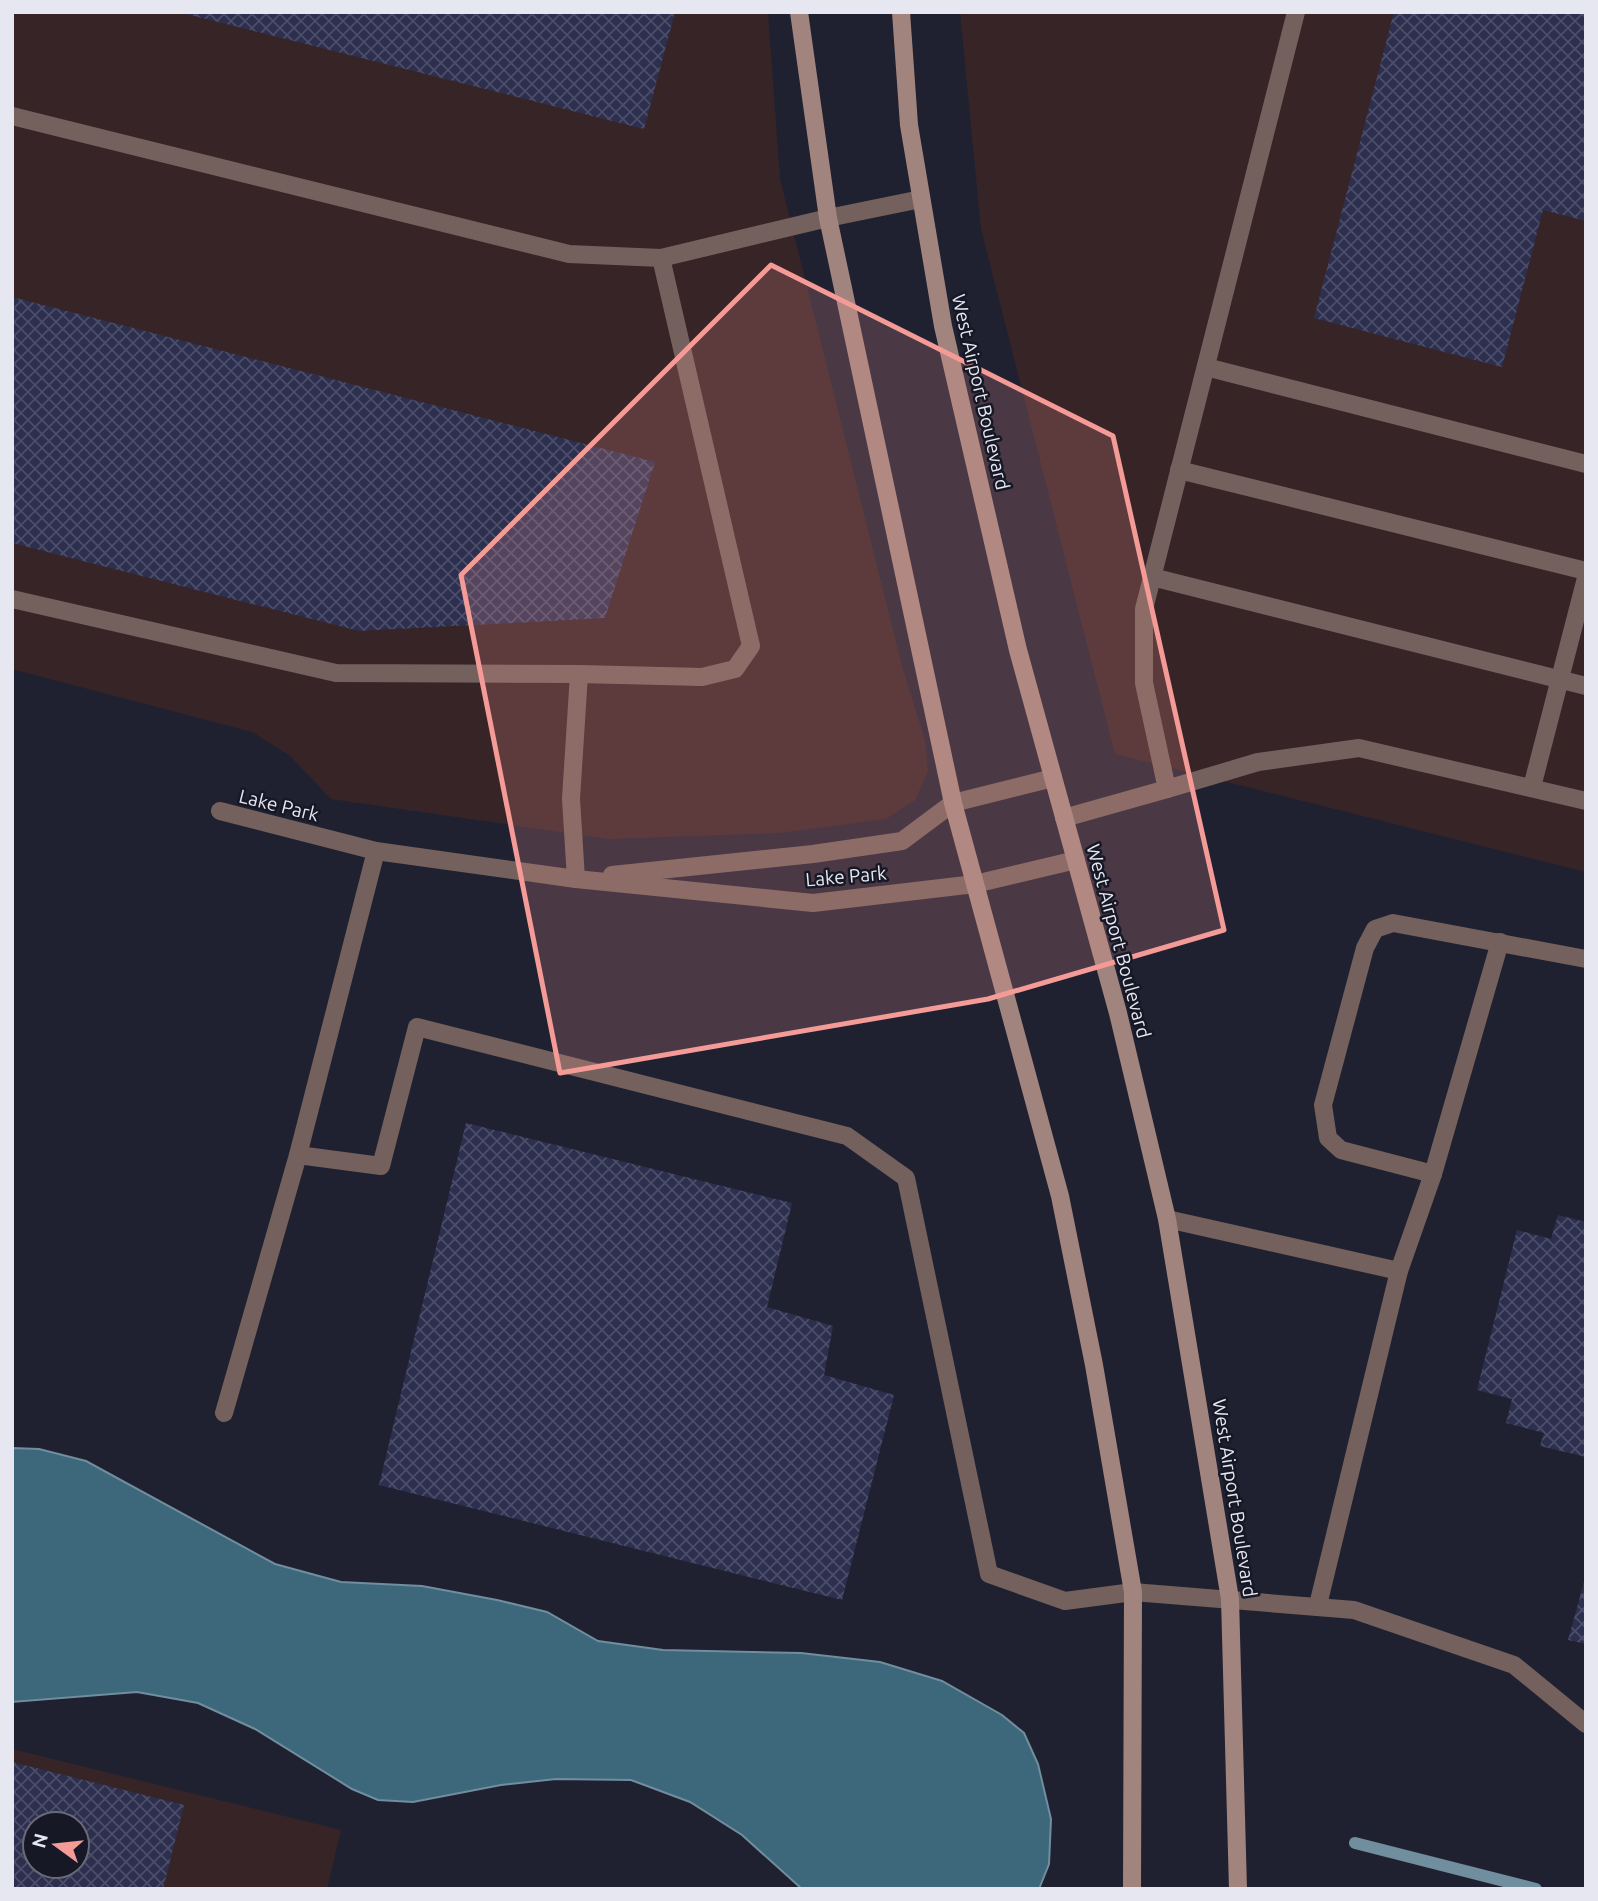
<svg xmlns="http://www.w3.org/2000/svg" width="1598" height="1901" font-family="Ubuntu,sans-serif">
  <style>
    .industrial { fill: #372427; fill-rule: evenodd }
    .water { fill: #3d687b; stroke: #708e9e; stroke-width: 2 }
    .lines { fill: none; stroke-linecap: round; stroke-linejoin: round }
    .stream { stroke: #708e9e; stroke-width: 12 }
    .building { fill: url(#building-cross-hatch); fill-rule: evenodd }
    .service { stroke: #74615d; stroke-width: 18 }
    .minor { stroke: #74615d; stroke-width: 18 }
    .secondary { stroke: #a2847e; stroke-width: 18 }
    .marked { fill: #f59b97; fill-opacity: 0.2; stroke: #f59b97; stroke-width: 5; stroke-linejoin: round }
    .labels { text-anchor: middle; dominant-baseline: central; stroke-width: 5; stroke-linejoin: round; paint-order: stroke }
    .street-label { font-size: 19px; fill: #e6e7f1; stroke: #161826 }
  </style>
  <defs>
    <pattern id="building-cross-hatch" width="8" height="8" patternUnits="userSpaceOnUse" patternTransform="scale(1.75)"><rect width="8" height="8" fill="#2d2f4f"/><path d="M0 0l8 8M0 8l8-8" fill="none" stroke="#4b4d69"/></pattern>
  </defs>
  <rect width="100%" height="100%" fill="#202130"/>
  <g class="industrial">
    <path d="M12,12h756l12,167 123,491 22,70 3,32 -13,28 -29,19 -108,14 -170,6 -277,-40 -41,-43 -38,-24 -240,-63z"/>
    <path d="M960,12h626v860l-471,-118 -134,-525z"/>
    <path d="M12,1749l329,81 -14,59h-315zM35,1824h42v42h-42z"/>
  </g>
  <path class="water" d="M12,1448l27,1 47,12 189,103 66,18 81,4 75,14 50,12 51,29 65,9 138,3 79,9 62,19 60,34 22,18 14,31 13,55 -2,45 -10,25h-237l-60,-54 -52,-33 -59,-22 -75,-1 -55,6 -88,17 -35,-2 -26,-11 -97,-60 -57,-26 -61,-11 -125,10z"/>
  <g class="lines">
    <path class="stream" d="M1355,1843l181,46"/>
  </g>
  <g class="building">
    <path d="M178,12h497l-31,117z"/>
    <path d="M1394,12h192v209l-43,-11 -41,157 -188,-49z"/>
    <path d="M12,297l643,165 -50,156 -246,13 -347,-88z"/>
    <path d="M466,1123l326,80 -25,104 66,19 -9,49 70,20 -52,205 -463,-115z"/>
    <path d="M1558,1215l28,7v235l-46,-11 4,-13 -38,-10 6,-24 -35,-9 40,-160 34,9z"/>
    <path d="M1586,1575v69l-18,-4z"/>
    <path d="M12,1762l172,43 -21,84h-151zM35,1824h42v42h-42z"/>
  </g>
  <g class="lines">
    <g class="service">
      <path d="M12,116l557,138 92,4 167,-40 93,-19"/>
      <path d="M1206,367l380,97"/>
      <path d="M1179,470l407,101"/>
      <path d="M1152,577l434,109"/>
      <path d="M12,599l324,74 243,1"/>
      <path d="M1532,787l54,-209"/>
      <path d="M1167,789l91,-27 101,-14 227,53"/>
      <path d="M1064,818l103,-29 -23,-106v-74l152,-597"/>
      <path d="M576,879l-5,-80 8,-125 123,3 33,-8 16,-23 -90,-388"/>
      <path d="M298,1155l83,11 36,-139 430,109 59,42 83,396 76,27 68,-9 221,18 160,55 72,59"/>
      <path d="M1433,1174l-92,-24 -13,-12 -5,-33 42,-157 10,-19 18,-6 193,36"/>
      <path d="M224,1413l74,-258 78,-304"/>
    </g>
    <g class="minor">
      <path d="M220,811l156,40 200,28 237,24 162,-19 101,-24"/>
      <path d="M612,875l201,-21 89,-13 51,-38 100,-25"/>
      <path d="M1167,1219l232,52"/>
      <path d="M1318,1605l81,-334 34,-97 67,-232"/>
    </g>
    <g class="secondary">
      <path d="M799,12l29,206 125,585 107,393 34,169 39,227 -1,297"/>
      <path d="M901,12l8,113 34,201 75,324 100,363 49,206 63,380 8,290"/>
    </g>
  </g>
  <path class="marked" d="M771,265l342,171 111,494 -236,69 -428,74 -99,-498z"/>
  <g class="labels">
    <g class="street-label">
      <text transform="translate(981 392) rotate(77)">West Airport Boulevard</text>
      <text transform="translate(279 805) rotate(14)">Lake Park</text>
      <text transform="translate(846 876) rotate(-5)">Lake Park</text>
      <text transform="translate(1119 941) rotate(75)">West Airport Boulevard</text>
      <text transform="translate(1235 1498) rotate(81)">West Airport Boulevard</text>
    </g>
  </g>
  <rect width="1598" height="1901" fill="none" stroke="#e6e7f1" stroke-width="28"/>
  <g transform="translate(56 1845) rotate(285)"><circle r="33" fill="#161826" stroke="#696b77" stroke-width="2"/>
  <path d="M0-5L12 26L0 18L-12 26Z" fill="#f59b97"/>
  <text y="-10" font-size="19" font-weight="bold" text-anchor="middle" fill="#e6e7f1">N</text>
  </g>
</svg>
